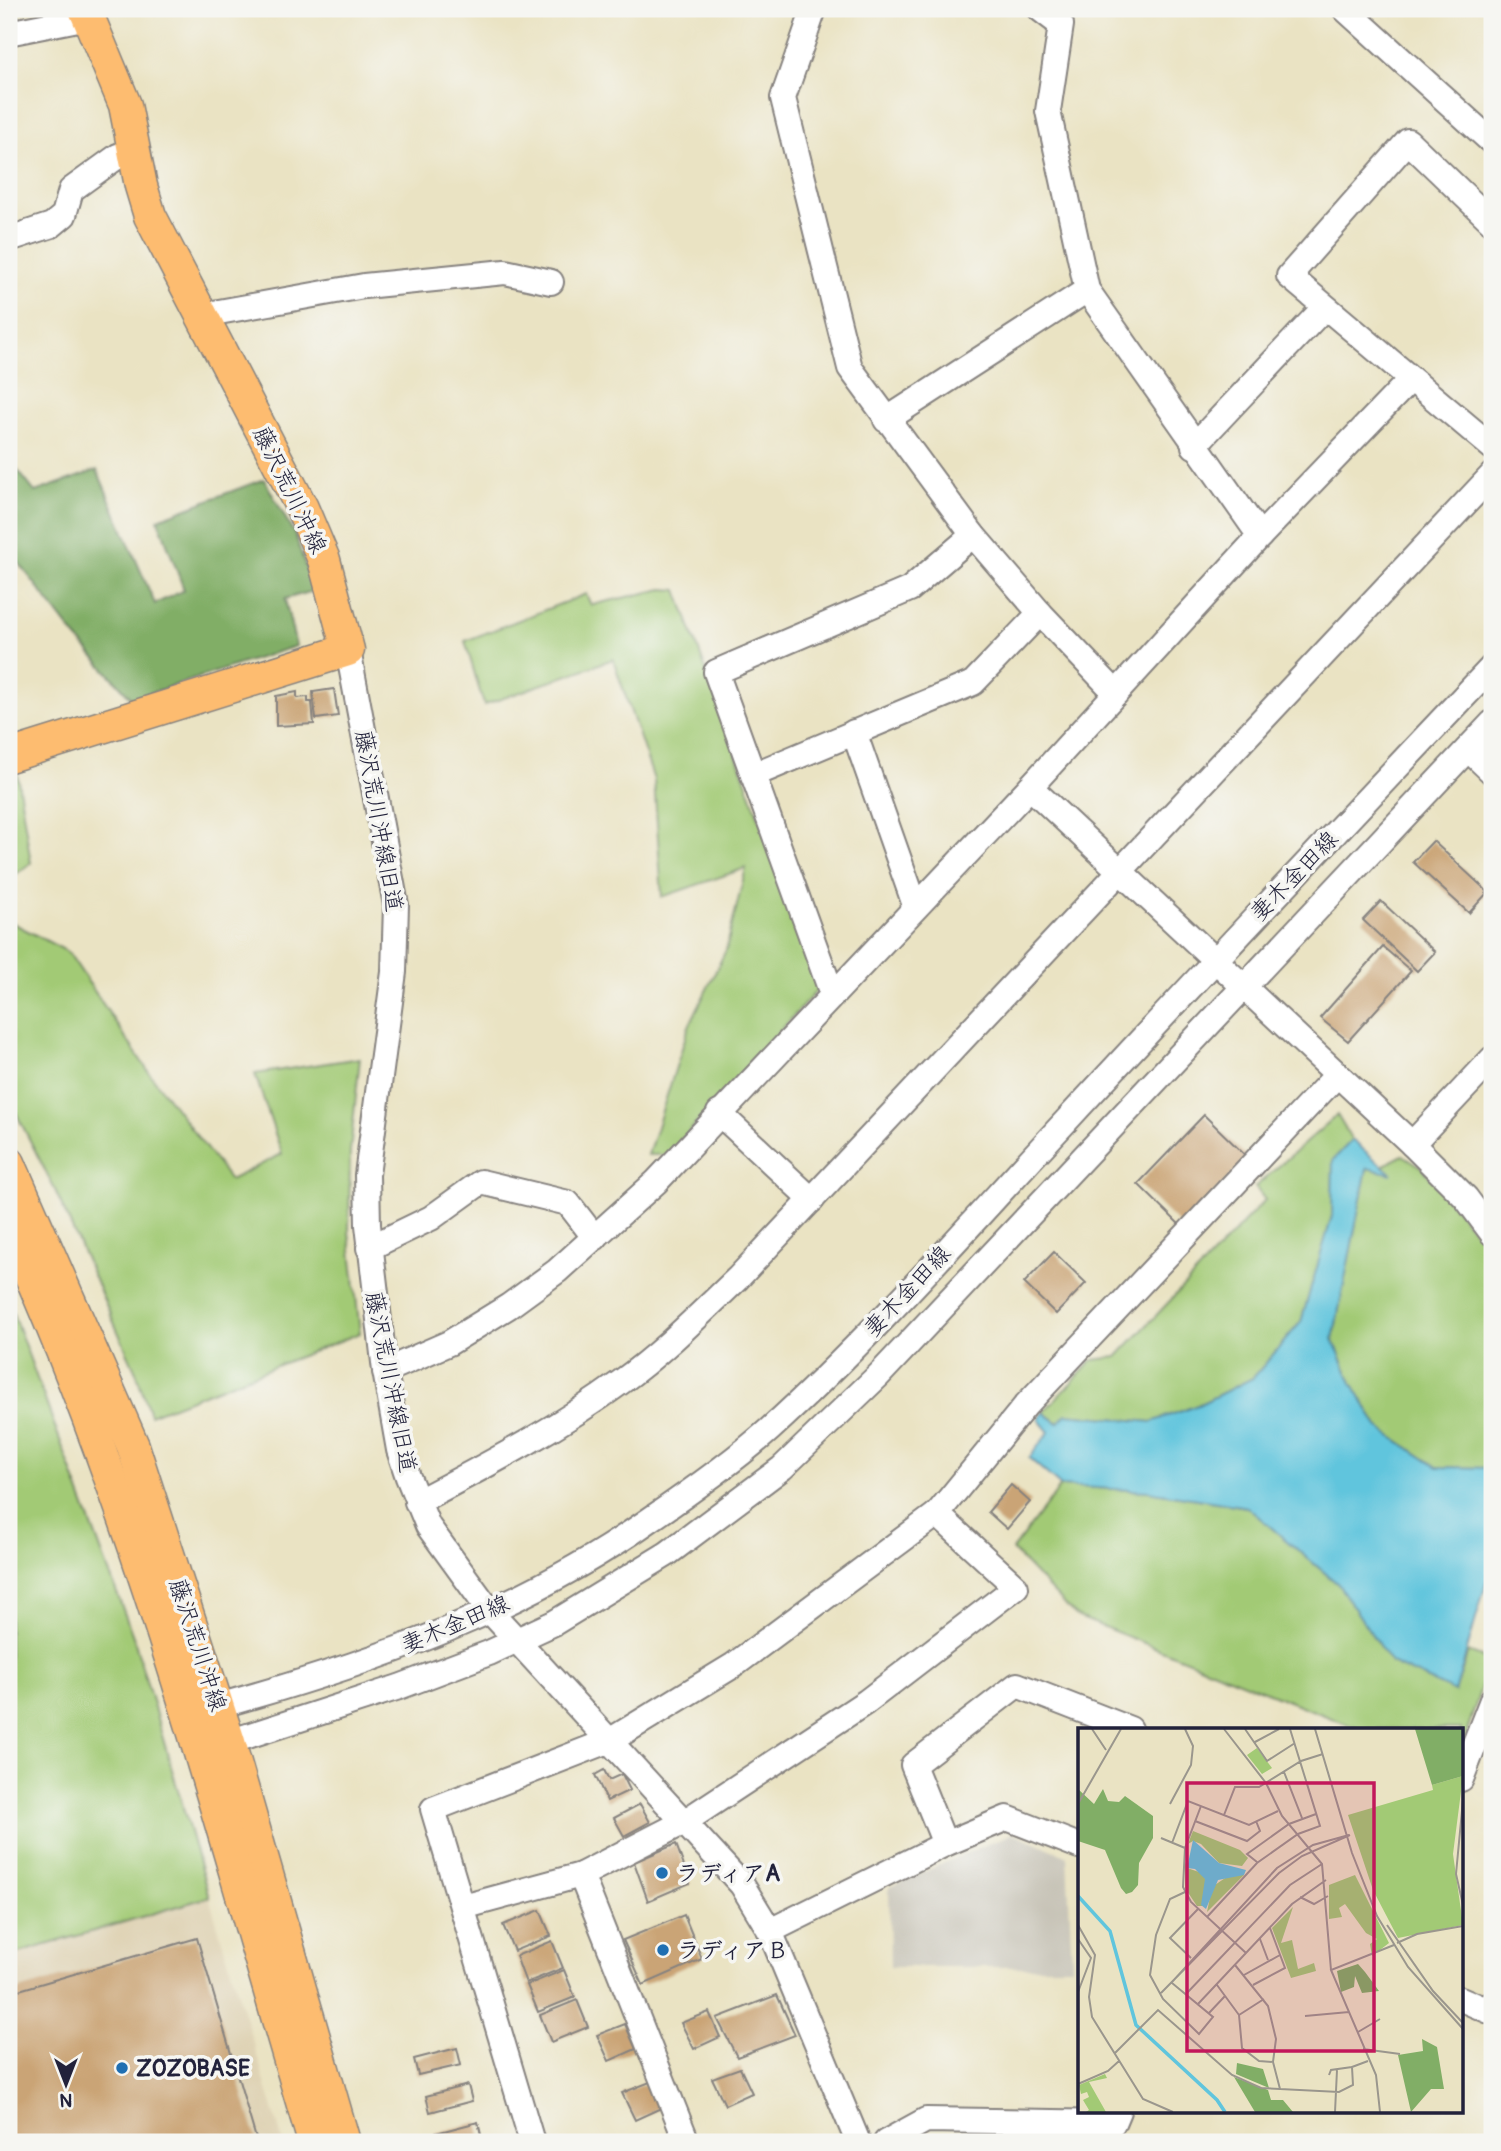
<svg xmlns="http://www.w3.org/2000/svg" width="1501" height="2151" font-family="Pangolin,'Klee One',sans-serif">
  <style>
    .built { fill: #dfd3b5 }
    .industrial { fill: #c8c4b8 }
    .green { fill: #a2ca75; stroke: #627658; stroke-width: 2 }
    .forest { fill: #81ae66; stroke: #526850; stroke-width: 2 }
    .water { fill: #60c5dd; stroke: #41748c; stroke-width: 2 }
    .building { fill: #caa476 }
    .lines { fill: none; stroke-linecap: round; stroke-linejoin: round }
    .minor-casing { stroke: #86827f; stroke-width: 28 }
    .major-casing { stroke: #86827f; stroke-width: 35 }
    .minor { stroke: #fff; stroke-width: 24 }
    .major { stroke: #fdbc70; stroke-width: 32 }
    .poi-dot { fill: #1f6fb2; stroke: #f6f6f2; stroke-width: 2.5 }
    .labels { text-anchor: middle; dominant-baseline: central; stroke-width: 7; stroke-linejoin: round; paint-order: stroke }
    .street-label { font-size: 23px; fill: #22223b; stroke: #f6f6f2 }
    .poi-label { font-size: 23px; font-weight: bold; fill: #22223b; stroke: #f6f6f2; text-anchor: start }
    .inset-river { fill: none; stroke: #60c5dd; stroke-width: 3.5 }
    .inset-road { fill: none; stroke: #9a968d; stroke-width: 2 }
    .view { fill: #c2185b; fill-opacity: 0.15; stroke: #c2185b; stroke-width: 3.5 }
    .inset-edge { fill: none; stroke: #22223b; stroke-width: 3.5 }
  </style>
  <rect width="100%" height="100%" fill="#f6f6f2"/>
  <filter id="ink" filterUnits="userSpaceOnUse"><feTurbulence type="fractalNoise" baseFrequency=".0143" numOctaves="2"/><feDisplacementMap in="SourceGraphic" scale="14" xChannelSelector="R" yChannelSelector="G"/><feConvolveMatrix kernelMatrix="1 2 1 2 8 2 1 2 1" color-interpolation-filters="sRGB"/></filter>
  <filter id="wash" filterUnits="userSpaceOnUse"><feTurbulence type="fractalNoise" baseFrequency=".00686" numOctaves="4" result="noise"/><feDisplacementMap in="SourceGraphic" scale="28" xChannelSelector="R" yChannelSelector="G"/><feGaussianBlur stdDeviation="1.57" result="paint"/><feColorMatrix in="noise" values="0 0 0 0 0 0 0 0 0 0 0 0 0 0 0 0 0 1.4 0 .05"/><feComposite in="paint" operator="in"/></filter>
  <g filter="url(#wash)">
    <rect width="100%" height="100%" fill="#eae3c3"/>
    <path class="built" d="M209,1897l74,245h-274v-186z"/>
    <path class="industrial" d="M1013,1833l54,23 5,111h-182l-1,-80z"/>
    <g class="green">
      <path d="M663,589l14,1 143,397 -152,168h-20l41,-129 37,-76 20,-82 -84,29 -8,-117 -41,-121 -129,46 -19,-64 121,-47 5,11z"/>
      <path d="M16,768l15,95 -22,16v-109z"/>
      <path d="M9,921l59,31 82,122 80,106 52,-26 -27,-80 105,-16 -10,94 -1,79 11,102 -210,82 -14,-43 -81,-182 -46,-91z"/>
      <path d="M1337,1115l15,25 -19,20 -1,56 -31,106 -48,56 -55,27 -46,17 -86,-8 -7,9 -16,-11 50,-52 24,-3 148,-157 -10,-13z"/>
      <path d="M1403,1155l19,12 70,86v215l-55,-1 -58,-39 -27,-45 -19,-44 34,-171 23,5 -8,-7z"/>
      <path d="M9,1303l125,336 75,258 -200,59z"/>
      <path d="M1061,1486l87,5 99,16 91,77 53,79 64,29 13,-40 22,8 -29,90v-21h-102l-283,-113 -64,-66z"/>
    </g>
    <path class="forest" d="M16,468l19,24 62,-22 58,134 29,-14 -26,-71 106,-40 32,58 17,54 -28,8 11,47 -164,53 -56,-62 -67,-87v-80z"/>
    <path class="water" d="M1352,1140l40,34 -25,-6 -34,171 19,44 27,45 58,39 55,1v81l-3,24 -34,119 -64,-29 -53,-79 -91,-77 -99,-16 -87,-5 -32,-28 20,-26 -11,-13 5,-7 15,11 8,-9 86,8 46,-17 55,-27 48,-56 31,-106 1,-56z"/>
    <g id="blocks">
      <g class="building">
        <path d="M334,689l4,27 -22,3 -3,-27z"/>
        <path d="M297,692v6l11,-1v5h4l2,22 -38,2v-30z"/>
        <path d="M1433,841l55,51 -19,21 -56,-51z"/>
        <path d="M1381,901l54,51 -18,19 -54,-51z"/>
        <path d="M1383,947l28,24 -63,70 -28,-23z"/>
        <path d="M1204,1115l44,43 -66,69 -44,-43z"/>
        <path d="M1054,1252l32,31 -30,31 -32,-31z"/>
        <path d="M1011,1485l19,17 -23,27 -19,-17z"/>
        <path d="M604,1770l5,10 13,-6 8,16 -23,11 -12,-26z"/>
        <path d="M640,1804l10,18 -26,14 -10,-18z"/>
        <path d="M676,1844l14,39 -42,18 -14,-39z"/>
        <path d="M540,1910l11,26 -37,15 -11,-26z"/>
        <path d="M684,1915l18,44 -59,26 -20,-45z"/>
        <path d="M197,1938l60,204h-248v-149z"/>
        <path d="M552,1941l11,27 -37,15 -10,-27z"/>
        <path d="M564,1970l11,27 -37,15 -11,-27z"/>
        <path d="M777,1995l18,40 -58,22 -20,-39z"/>
        <path d="M577,2000l11,27 -37,15 -11,-27z"/>
        <path d="M709,2012l11,25 -26,12 -13,-26z"/>
        <path d="M625,2024l11,25 -27,12 -12,-26z"/>
        <path d="M457,2048l4,17 -43,10 -4,-16z"/>
        <path d="M740,2068l12,25 -27,12 -13,-27z"/>
        <path d="M650,2082l11,26 -26,12 -13,-27z"/>
        <path d="M468,2085l4,16 -42,11 -4,-16z"/>
        <path d="M478,2122l4,17 -14,3h-30l-2,-9z"/>
      </g>
    </g>
  </g>
  <g filter="url(#ink)">
    <use href="#blocks" fill-opacity="0" stroke="#86827f" stroke-width="2"/>
    <g class="lines">
      <g class="minor-casing">
        <g id="minor">
          <path d="M814,9l-31,89 67,270 123,167 67,78 76,80"/>
          <path d="M1040,9l21,16 -13,86 39,179 173,246"/>
          <path d="M1345,9l147,133"/>
          <path d="M9,29l4,3 75,-15"/>
          <path d="M1492,222l-84,-81 -119,135 203,171"/>
          <path d="M9,239l43,-14 12,-10 7,-25 47,-34 17,-5"/>
          <path d="M202,315l162,-29 141,-14 46,10"/>
          <path d="M886,420l201,-130"/>
          <path d="M1194,446l130,-138"/>
          <path d="M348,650l48,255 -2,67 -27,203 1,50 17,146 14,79 9,27 20,49 61,84 253,275 28,46 88,211"/>
          <path d="M854,732l61,173"/>
          <path d="M1468,749l24,23"/>
          <path d="M753,775l220,-92 67,-70"/>
          <path d="M1030,787l382,357 54,54 26,35"/>
          <path d="M832,994l-116,-322 194,-83 63,-54"/>
          <path d="M719,1113l93,87"/>
          <path d="M1412,1144l80,-85"/>
          <path d="M369,1248l62,-30 50,-36 87,21 27,35"/>
          <path d="M385,1371l64,-28 60,-37 48,-35 99,-89 374,-395 230,-251 150,-156"/>
          <path d="M417,1502c70,-37 140,-73 204,-120 42,-30 79,-68 117,-104l754,-803"/>
          <path d="M207,1718l11,-12c149,-41 303,-95 430,-185 41,-28 84,-58 121,-91 106,-96 200,-205 297,-309 141,-153 283,-303 426,-454"/>
          <path d="M213,1738l16,4 170,-55 90,-34 65,-30 113,-69 115,-86 97,-93 613,-652"/>
          <path d="M1461,1779l31,-79"/>
          <path d="M945,1844l-32,-79 104,-80 113,44"/>
          <path d="M581,1875l106,267"/>
          <path d="M463,1907l118,-32 103,-53 182,-120 150,-115 -79,-73"/>
          <path d="M770,1931l175,-87 62,-26 72,28"/>
          <path d="M1461,1999l28,12 3,-7"/>
          <path d="M532,2142l-99,-333 178,-69 123,-75 203,-151 89,-109 311,-330"/>
          <path d="M886,2142l40,-22 187,3 5,-12"/>
        </g>
      </g>
      <g class="major-casing">
        <g id="major">
          <path d="M9,756l339,-106 -24,-90 -22,-52 -152,-292 -9,-30 -16,-81 -40,-96"/>
          <path d="M9,1163l124,283 96,296 115,400"/>
          <path d="M9,1227c134,293 213,607 305,915"/>
        </g>
      </g>
      <use href="#minor" class="minor"/>
      <use href="#major" class="major"/>
    </g>
  </g>
  <g class="poi-dot">
    <circle cx="662" cy="1873" r="7"/>
    <circle cx="663" cy="1950" r="7"/>
    <circle cx="122" cy="2068" r="7"/>
  </g>
  <g class="labels">
    <g class="street-label">
      <text transform="translate(290 490) rotate(64)">藤沢荒川沖線</text>
      <text transform="translate(379 821) rotate(80)">藤沢荒川沖線旧道</text>
      <text transform="translate(1294 876) rotate(-46)">妻木金田線</text>
      <text transform="translate(907 1291) rotate(-47)">妻木金田線</text>
      <text transform="translate(391 1382) rotate(79)">藤沢荒川沖線旧道</text>
      <text transform="translate(455 1624) rotate(-23)">妻木金田線</text>
      <text transform="translate(198 1645) rotate(72)">藤沢荒川沖線</text>
    </g>
    <g class="poi-label">
      <text x="676" y="1873">ラディアA</text>
      <text x="677" y="1950">ラディアＢ</text>
      <text x="136" y="2068">ZOZOBASE</text>
    </g>
  </g>
  <g transform="translate(1078 1728)">
    <rect width="385" height="385" fill="#eae3c3"/>
    <path d="M179,20l15,20 -10,6 -15,-19zM385,48l-10,78 10,71 -65,13 -25,-48 -25,-75 85,-25 -1,-5zM115,103l47,19 8,8 -6,8 -23,-3 -18,-19 -8,-3 -5,3zM107,134l2,6 15,5 6,11 -4,22h-7l-12,-18zM153,146l13,1 -37,37 5,-25zM277,147l34,68 -17,13 -2,-12 7,-5 -11,-6 -21,-29 -6,4 3,9 -13,2v-34zM215,179l-12,36 11,-3 6,29 16,-6 2,8 -25,7 -19,-50zM27,346l2,4 -18,4 17,30h-20l3,-2 -6,-10 6,-3 -2,-5 -6,2 -2,-9z" fill="#a2ca75"/>
    <path d="M337,1h48v47l-31,9zM0,61l16,15 9,-15 5,12 11,1 6,-6 28,20v22l-14,25 -1,22 -6,7 -6,2 -5,-6 -16,-38 -27,-9zM280,236l7,8 14,19 -17,2 -7,-17 -1,11 -13,5 -4,-21zM344,311l15,8 7,42h-13l-20,23 -13,-57 25,-4zM159,335l26,6 6,19 -33,-14zM156,349l34,13 3,10h12l10,12h-38z" fill="#81ae66"/>
    <path d="M115,112l26,23 27,7 -2,5 -26,5 -12,29 -5,-4 4,-26 -10,-10 -8,-1z" fill="#60c5dd"/>
    <path class="inset-river" d="M0,168l32,35 26,94 81,75 8,12"/>
    <path class="inset-road" d="M14,1l14,21M146,1l42,54 16,33 40,48 9,106M167,1l22,32 28,-18M237,1l37,124 25,63 31,51 55,62M177,14l24,-13M206,44l18,46M385,72l-7,74 7,31M0,76l43,-75M92,76l21,-39 2,-19 -8,-17M123,78l-16,42 -2,39 8,15 55,51M146,87l11,-28h24l42,-26 22,-7M117,93l52,20 13,-10 -4,-10M83,110l24,10M94,115l16,-42 61,24 29,-14M179,134l-10,-8 42,-30 27,-10M222,169l14,7 14,-8M129,189l50,-54 41,-29 22,-8 -30,-97M0,197l17,30 -6,42 3,20 51,82 30,13M309,197l46,66 30,32M0,211l13,19 -13,34M182,211l8,21M319,215l20,-9 46,-8M113,230l-21,-20 28,-29M166,247l36,-20M94,254l105,-114 36,-23 36,-10M94,255l41,34 -14,17 -36,-35 -13,-24 6,-40 14,-36 15,-7M139,257l22,30 3,33 17,13 14,1 3,-23 -8,-33 -33,-41M175,257l32,-17 -15,-40M83,265l118,-120 23,-17 48,-21M108,266l104,-109 32,-21M120,276l94,-100 34,-24M131,285l16,-17M161,287l25,-16M227,288l44,-4M280,304l22,-13M285,321l37,5M37,325l43,-43 74,65 29,13 78,4 14,-7 -1,-18 16,-6M195,334l7,27M251,347l2,-5 21,-3M0,356l30,-13 11,-10M257,384l2,-42M302,384l-4,-37 -45,-105 63,-25"/>
    <path class="view" d="M109,55h187v268h-187z"/>
    <rect width="385" height="385" class="inset-edge"/>
  </g>
  <rect width="1501" height="2151" fill="none" stroke="#f6f6f2" stroke-width="35"/>
  <g transform="translate(66 2084) rotate(180)" stroke="#f6f6f2" stroke-width="5" paint-order="stroke">
  <path d="M0-5L12 26L0 18L-12 26Z" fill="#22223b"/>
  <text y="-10" font-size="19" font-weight="bold" text-anchor="middle" fill="#22223b">N</text>
  </g>
</svg>
